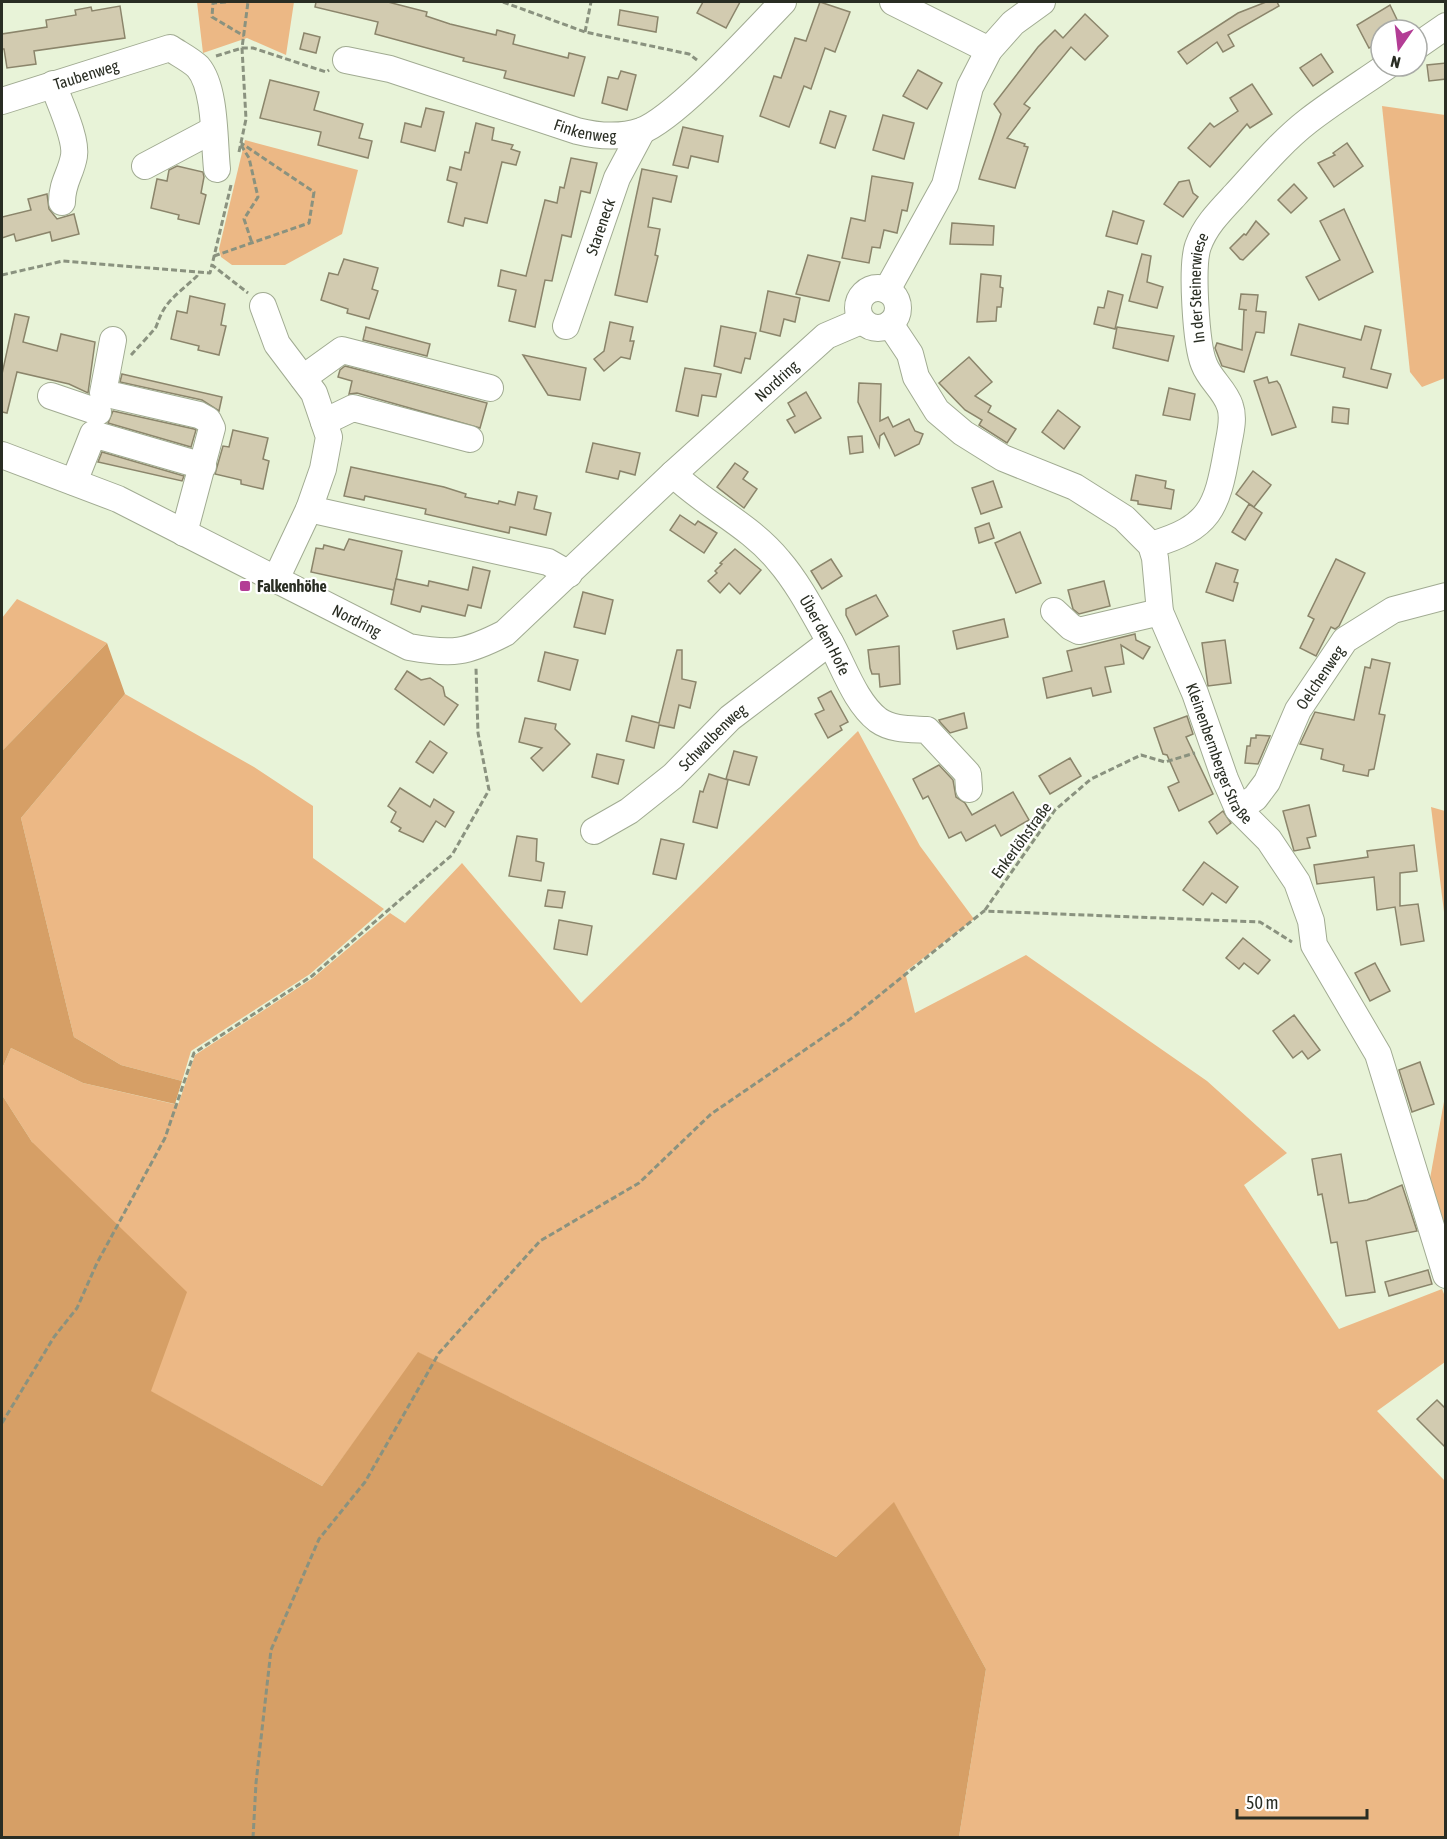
<svg xmlns="http://www.w3.org/2000/svg" width="1447" height="1839" font-family="'Asap Condensed',sans-serif">
  <style>
    .green { fill: #ecb885 }
    .forest { fill: #d69f66 }
    .building { fill: #d2cbb0; stroke: #8b856b; stroke-width: 1.5 }
    .lines { fill: none; stroke-linecap: round; stroke-linejoin: round }
    .minor-casing { stroke: #a1ab92; stroke-width: 28 }
    .path { stroke: #8a927f; stroke-width: 3; stroke-dasharray: 6 3; stroke-linecap: butt }
    .minor { stroke: #fff; stroke-width: 26 }
    .poi-dot { fill: #b33d95; stroke: #fff; stroke-width: 2 }
    .labels { text-anchor: middle; dominant-baseline: central; stroke-width: 4.5; stroke-linejoin: round; paint-order: stroke }
    .street-label { font-size: 16px; fill: #292d23; stroke: #fff }
    .poi-label { font-size: 16px; font-weight: bold; fill: #292d23; stroke: #fff; text-anchor: start }
  </style>
  <rect width="100%" height="100%" fill="#e8f3d8"/>
  <g class="green">
    <path d="M197,2h97l-8,53 -39,-17 -44,15z"/>
    <path d="M1382,106l63,9v263l-23,9 -12,-15z"/>
    <path d="M245,140l113,30 -16,64 -57,31h-53l-11,-8 -2,-8z"/>
    <path d="M17,599l90,44 -105,108v-133z"/>
    <path d="M125,694l129,73 59,39v52l71,51 -74,65 -119,77 -9,30 -61,-16 -47,-28 -53,-219z"/>
    <path d="M858,731l62,115 54,73 -69,53 10,41 111,-58 181,126 80,72 -43,32 95,144 103,-40 4,10 -1,63 -68,49 68,70v356h-486l27,-168 -92,-166 -58,54 -417,-204 -97,133 -172,-95 -118,-249 -30,-47v-26l9,-21 72,35 95,22 17,-50 118,-77 77,-65 15,10 57,-60 119,140z"/>
    <path d="M1431,807l14,4v109z"/>
    <path d="M1445,1096v145l-16,-57z"/>
  </g>
  <g class="forest">
    <path d="M107,643l18,51 -104,124 53,219 47,28 61,16 -7,23 -92,-21 -72,-35 -9,21v-318z"/>
    <path d="M2,1095l30,47 155,150 -36,99 171,95 96,-134 418,205 58,-55 92,167 -27,168h-957z"/>
  </g>
  <g class="building">
    <path d="M316,2h72l39,10 -1,4 24,8 46,11 1,-5 18,5 -2,9 55,14 1,-5 16,4 -11,39 -70,-18 2,-7 -43,-10 1,-3 -89,-24 3,-12 -63,-15z"/>
    <path d="M703,2h37l-14,26 -29,-15z"/>
    <path d="M820,2l30,10 -15,40 -10,-4 -14,41 -7,-3 -15,41 -29,-11 14,-40 7,2 14,-40 11,3z"/>
    <path d="M1266,2h11l2,4 -51,29 6,11 -11,6 -6,-10 -30,22 -9,-12 60,-39z"/>
    <path d="M1390,5l12,25h-21v12l-12,6 -12,-23z"/>
    <path d="M120,6l5,32 -91,13 2,13 -29,4 -3,-19h-2v-15l45,-7 -1,-7 30,-5 -1,-5 16,-3 1,4z"/>
    <path d="M620,10l38,7 -2,15 -38,-7z"/>
    <path d="M1085,14l23,22 -23,24 -14,-13 -47,57 6,4 -23,30 18,6 -1,2 4,1 -13,41 -36,-9 22,-65 -7,-10 44,-57 17,-17 8,8z"/>
    <path d="M304,33l16,4 -4,16 -16,-4z"/>
    <path d="M1321,54l12,18 -20,14 -13,-18z"/>
    <path d="M1446,63v16l-17,2 -2,-16z"/>
    <path d="M918,70l24,13 -15,26 -24,-13z"/>
    <path d="M621,71l15,4 -9,35 -25,-7 6,-26 10,2z"/>
    <path d="M270,80l49,12 -5,18 49,14 -4,14 13,3 -4,17 -50,-13 3,-13 -61,-14z"/>
    <path d="M1252,84l20,30 -22,14 -3,-4 -37,43 -22,-19 22,-25 4,4 24,-16 -8,-13z"/>
    <path d="M426,108l18,4 -9,39 -34,-9 4,-19 16,4z"/>
    <path d="M830,111l16,5 -11,32 -15,-5z"/>
    <path d="M883,115l31,8 -10,36 -31,-9z"/>
    <path d="M476,123l18,5 -2,12 21,5 -2,4 9,3 -4,13 -14,-3 -15,61 -22,-5 -2,8 -15,-4 9,-39 -10,-3 3,-13 11,3 4,-18 4,1z"/>
    <path d="M683,127l40,9 -5,26 -27,-6 -3,12 -15,-3z"/>
    <path d="M1347,143l16,23 -29,21 -16,-24 17,-8 -2,-2z"/>
    <path d="M571,158l26,5 -7,30 -9,-2 -10,46 -9,-2 -10,46 -7,-1 -10,47 -26,-6 7,-31 -18,-4 3,-16 25,6 19,-76 12,3 3,-16 4,1z"/>
    <path d="M177,166l26,6 1,5 -3,16 5,2 -7,29 -21,-5 1,-4 -28,-7 6,-29 10,2 2,-11z"/>
    <path d="M642,169l35,7 -6,26 -18,-4 -5,29 12,2 -5,26 3,1 -11,46 -32,-7z"/>
    <path d="M872,176l41,7 -6,28 -5,-1 -5,23 -13,-3 -4,18 -8,-1 -3,16 -27,-5 9,-40 14,3z"/>
    <path d="M1189,180l4,13 5,4 -15,20 -19,-13 15,-22z"/>
    <path d="M1294,184l13,14 -16,15 -13,-13z"/>
    <path d="M47,194l2,15 8,10 17,-5 5,20 -27,7 -2,-9 -34,9 -2,-7 -12,4v-21l29,-7 -3,-11z"/>
    <path d="M1344,209l29,63 -54,28 -13,-23 34,-17 -20,-39z"/>
    <path d="M1113,211l31,10 -7,23 -31,-8z"/>
    <path d="M1256,221l13,13 -26,26 -3,-1 -10,-11 14,-14 2,1z"/>
    <path d="M952,223l42,3 -1,19 -43,-1z"/>
    <path d="M1142,254l9,2 -4,26 16,5 -6,21 -28,-7z"/>
    <path d="M808,255l32,7 -11,39 -33,-7z"/>
    <path d="M344,259l34,9 -6,21 6,2 -9,28 -22,-6 1,-4 -27,-9 8,-27 9,2z"/>
    <path d="M981,274l20,2 -1,11 3,1 -2,19h-4l-1,14 -19,1z"/>
    <path d="M768,291l32,7 -5,24 -11,-3 -4,17 -20,-5z"/>
    <path d="M1108,291l15,4 -8,34 -21,-5 4,-17 6,1z"/>
    <path d="M1241,294l17,1 -2,16 10,1 -2,21 -8,-1 -12,40 -22,-6 -7,-18 2,-5 25,7 2,-40h3l-8,-1z"/>
    <path d="M190,296l35,8 -4,21 5,1 -7,29 -21,-5 1,-4 -28,-7 6,-28 10,2z"/>
    <path d="M15,314l14,3 -6,25 34,9 4,-17 34,8 -7,51 -19,-9 -52,-12 -10,41 -5,-1v-38z"/>
    <path d="M610,322l23,5 -3,14h4l-4,18 -9,-2 -17,14 -10,-12 10,-8z"/>
    <path d="M1299,324l62,16 4,-14 16,4 -10,39 20,5 -4,14 -44,-11 2,-9 -54,-13z"/>
    <path d="M721,326l35,7 -6,26 -5,-1 -4,15 -27,-7z"/>
    <path d="M366,327l64,17 -3,12 -64,-16z"/>
    <path d="M1117,327l57,9 -6,25 -55,-13z"/>
    <path d="M523,355l63,13 -6,32 -32,-5z"/>
    <path d="M969,357l23,25 -17,14 16,10 -3,6 28,17 -9,14 -28,-18 3,-5 -17,-10 -26,-27z"/>
    <path d="M345,366l142,37 -7,25 -123,-35 -8,1 3,-13 -14,-4 2,-7z"/>
    <path d="M685,368l36,6 -5,23 -14,-2 -4,21 -22,-5z"/>
    <path d="M122,374l100,23 -3,14 -17,-11 -82,-18z"/>
    <path d="M1267,377l2,6 8,-2 3,4 16,42 -24,8 -18,-54z"/>
    <path d="M859,383l22,1 -1,37 8,-4 5,10 16,-8 6,12 8,3 -4,10 -24,12 -11,-23 -4,3 -1,11 -21,-45z"/>
    <path d="M1169,388l26,6 -5,26 -27,-5z"/>
    <path d="M806,392l15,26 -26,15 -8,-13 8,-4 -7,-13z"/>
    <path d="M1333,407l16,2 -1,15 -16,-2z"/>
    <path d="M1058,410l22,17 -16,22 -22,-17z"/>
    <path d="M113,411l81,18 2,1 -5,17 -83,-24z"/>
    <path d="M233,430l35,8 -5,21 6,2 -6,28 -22,-5v-4l-26,-6 8,-28 6,1z"/>
    <path d="M862,436l1,16 -13,2 -2,-17z"/>
    <path d="M593,443l47,10 -5,22 -15,-4 -2,8 -32,-7z"/>
    <path d="M102,452l82,24 -2,5 -84,-19z"/>
    <path d="M735,463l13,9 -5,7 14,10 -13,19 -27,-21z"/>
    <path d="M351,467l93,20 22,7 -1,3 33,7 1,-3 16,4 3,-13 19,4 -3,13 17,4 -5,22 -36,-8 -1,6 -84,-19 1,-5 -61,-13 -1,4 -20,-4z"/>
    <path d="M1253,471l18,14 -17,22 -18,-13z"/>
    <path d="M1136,475l30,6 -1,7 9,2 -3,19 -33,-5v-3l-7,-1z"/>
    <path d="M993,481l9,26 -21,7 -9,-26z"/>
    <path d="M1249,504l13,9 -17,27 -13,-8z"/>
    <path d="M680,515l15,10 3,-4 19,12 -13,20 -34,-23z"/>
    <path d="M989,523l5,15 -15,5 -4,-15z"/>
    <path d="M1020,532l21,51 -25,10 -21,-50z"/>
    <path d="M349,539l53,12 -8,39 -83,-18 5,-24 7,1 1,-4 20,5z"/>
    <path d="M735,549l26,21 -21,24 -11,-11 -9,10 -12,-12 9,-8 -2,-2 7,-7 -2,-1z"/>
    <path d="M831,559l11,17 -20,13 -11,-18z"/>
    <path d="M1336,559l29,14 -26,53 -4,3 -4,-2 -15,29 -16,-8 14,-29 -6,-3z"/>
    <path d="M1216,563l22,7 -4,12 4,1 -5,18 -27,-9z"/>
    <path d="M473,567l17,4 -9,37 -13,-3 -3,11 -43,-10 -2,6 -29,-8 5,-25 32,7 1,-5 39,9z"/>
    <path d="M1104,581l6,25 -31,8 -6,-5 -5,-19z"/>
    <path d="M583,592l30,8 -8,34 -31,-7z"/>
    <path d="M876,595l12,21 -32,19 -10,-20v-6z"/>
    <path d="M1004,619l4,18 -51,12 -4,-18z"/>
    <path d="M1135,634l1,6 14,7 -7,12 -22,-14 3,19 -19,3 6,25 -18,4 -2,-8 -44,10 -4,-20 29,-7 -5,-20z"/>
    <path d="M1225,640l6,43 -23,3 -6,-43z"/>
    <path d="M899,646l1,38 -20,3 -1,-13h-7l-2,-6 -2,-18z"/>
    <path d="M677,650h5v29l14,3 -6,26 -11,-3 -5,23 -15,-3 -5,23 -28,-7 6,-25 27,7z"/>
    <path d="M545,652l33,8 -8,30 -32,-9z"/>
    <path d="M1372,659l18,4 -11,51 6,1 -11,54 -5,1 -1,6 -25,-5 1,-6 -23,-6 2,-10 -23,-5 15,-32 39,8 11,-53 5,1z"/>
    <path d="M407,671l14,9 9,-2 13,9 2,9 13,9 -14,20 -49,-36z"/>
    <path d="M831,691l17,31 -8,4 2,4 -14,8 -13,-24 9,-4 -6,-12z"/>
    <path d="M964,713l3,15 -17,5 -10,-11 -1,-2z"/>
    <path d="M1187,716l6,18 -7,3 27,57 -34,17 -11,-24 11,-5 -12,-27 -4,-1 -9,-26z"/>
    <path d="M525,718l31,6 -1,5 15,15 -27,27 -12,-13 11,-10 -23,-6z"/>
    <path d="M1256,735l14,1 -12,28 -13,-1 2,-17h3l1,-8h5z"/>
    <path d="M430,741l17,12 -14,20 -17,-11z"/>
    <path d="M734,751l23,6 -8,28 -23,-6z"/>
    <path d="M597,754l27,6 -6,24 -26,-7z"/>
    <path d="M1070,758l11,18 -31,18 -11,-18z"/>
    <path d="M939,765l14,15 3,17 9,6 7,12 41,-23 16,28 -28,16 -6,-11 -29,16 -5,-9 -12,6 -21,-42 -5,3 -10,-20z"/>
    <path d="M709,774l19,6 -11,48 -24,-6 7,-31 3,1z"/>
    <path d="M400,788l30,19 4,-8 20,13 -9,15 -9,-6 -13,21 -24,-11 2,-3 -10,-6 5,-10 -8,-6z"/>
    <path d="M1309,805l7,31 -9,2 3,10 -16,3 -11,-40z"/>
    <path d="M1223,811l8,12 -14,11 -8,-12z"/>
    <path d="M517,836l20,3 -1,22 8,2 -3,18 -32,-5z"/>
    <path d="M661,839l23,5 -8,35 -23,-5z"/>
    <path d="M1414,845l3,26 -17,2v33l18,-2 6,37 -23,4 -6,-38 -18,3 -3,-33 -57,7 -3,-19 54,-8 -1,-6z"/>
    <path d="M1204,862l34,25 -12,16 -14,-10 -9,12 -20,-15z"/>
    <path d="M548,890l17,2 -3,16 -17,-2z"/>
    <path d="M559,920l33,6 -5,29 -33,-6z"/>
    <path d="M1243,938l27,22 -12,14 -14,-11 -5,6 -13,-11z"/>
    <path d="M1375,963l15,28 -20,10 -15,-28z"/>
    <path d="M1294,1015l26,35 -12,9 -6,-8 -9,7 -20,-27z"/>
    <path d="M1420,1062l14,42 -22,8 -13,-42z"/>
    <path d="M1341,1154l8,49 18,-3 35,-15 15,46 -51,10 9,51 -29,4 -9,-54 -6,1 -9,-49 -4,1 -6,-36z"/>
    <path d="M1428,1270l4,14 -43,12 -4,-14z"/>
    <path d="M1437,1400l9,9v39l-29,-29z"/>
  </g>
  <g class="lines">
    <g class="minor-casing">
      <g id="minor">
        <path d="M893,2l96,48"/>
        <path d="M1417,46l29,-20"/>
        <path id="s1" d="M346,60l44,9 187,62c20,5 43,7 64,0 35,-13 113,-99 142,-129"/>
        <path d="M53,84c6,18 24,54 21,72 -3,18 -12,26 -12,46"/>
        <path id="s2" d="M2,101l168,-53c9,6 21,12 28,19 18,21 16,75 19,102"/>
        <path d="M145,166l68,-36"/>
        <circle cx="878" cy="308" r="20"/>
        <path d="M887,290l58,-105 25,-98 19,-37 24,-27 29,-21"/>
        <path d="M263,306l14,38 37,49 15,44 -6,32 -14,40 -33,70"/>
        <path id="s3" d="M890,324l20,30 6,23 21,34 26,22 40,25 72,29 49,31 27,27 4,13 5,54 35,81 30,86 13,30 31,31 28,42 14,39 3,24 64,109 68,221"/>
        <path id="s4" d="M566,326l51,-148 25,-47"/>
        <path d="M113,340l-10,53 96,22 9,5 4,8 -28,105"/>
        <path d="M303,378l39,-28 148,38"/>
        <path d="M51,396l47,16"/>
        <path d="M324,422l29,-14 117,31"/>
        <path id="s5" d="M2,455l116,44 291,148c44,8 57,6 96,-14l168,-159 153,-138 35,-15"/>
        <path id="s6" d="M673,474c33,32 77,51 106,87 20,23 36,55 51,81 14,25 25,60 48,78 14,10 32,9 49,10l41,44 1,15"/>
        <path d="M74,482l19,-48 110,32"/>
        <path d="M309,509l239,53 21,12"/>
        <path id="s7" d="M1151,545c59,-17 66,-37 76,-94 2,-14 8,-31 3,-45 -5,-16 -20,-26 -26,-42 -8,-19 -13,-98 -6,-118 7,-20 22,-35 37,-51 23,-25 46,-53 73,-74 26,-20 53,-37 79,-55"/>
        <path d="M1054,611l17,16 8,4 81,-19"/>
        <path id="s8" d="M1238,809l17,-11 12,-16 31,-72 47,-70 48,-30 53,-14"/>
        <path id="s9" d="M594,831l35,-20 44,-35 57,-58 100,-76"/>
      </g>
    </g>
    <g class="path">
      <path d="M226,2l-13,1 -1,14 32,19"/>
      <path d="M503,2l82,30 104,22 8,6"/>
      <path d="M585,32l6,-30"/>
      <path d="M216,56l26,-8h11l73,24 3,-2"/>
      <path d="M241,145l8,13 9,39 -14,22 8,24"/>
      <path d="M239,152l7,-33 -4,-71 6,-46"/>
      <path d="M231,185l-19,80 36,28"/>
      <path d="M214,256l95,-33 5,-31 -73,-49"/>
      <path d="M2,275l61,-14 147,12 2,-8"/>
      <path d="M131,355c2,-2 24,-26 25,-28 3,-8 5,-14 10,-21 8,-11 21,-20 31,-30l1,-4"/>
      <path d="M985,910l70,-100 36,-31 50,-24 24,7 30,-9"/>
      <path d="M2,1423l52,-86 23,-29 20,-45 68,-125 29,-85 118,-77 140,-121 37,-65 -11,-57 -2,-65"/>
      <path d="M253,1838l3,-55 15,-133 48,-111 46,-57 74,-129 101,-112 99,-58 72,-69 139,-95 134,-108 276,11 32,20"/>
    </g>
    <use href="#minor" class="minor"/>
  </g>
  <rect class="poi-dot" x="239" y="580" width="12" height="12" rx="3"/>
  <g class="labels">
    <g class="street-label">
      <text stroke="none"><textPath href="#s2" startOffset="88">Taubenweg</textPath></text>
      <text stroke="none"><textPath href="#s1" startOffset="250">Finkenweg</textPath></text>
      <text stroke="none"><textPath href="#s4" startOffset="105">Stareneck</textPath></text>
      <text stroke="none"><textPath href="#s7" startOffset="304">In der Steinerwiese</textPath></text>
      <text stroke="none"><textPath href="#s5" startOffset="921">Nordring</textPath></text>
      <text stroke="none"><textPath href="#s5" startOffset="392">Nordring</textPath></text>
      <text stroke="none"><textPath href="#s6" startOffset="225">Über dem Hofe</textPath></text>
      <text stroke="none"><textPath href="#s8" startOffset="158">Oelchenweg</textPath></text>
      <text stroke="none"><textPath href="#s9" startOffset="152">Schwalbenweg</textPath></text>
      <text stroke="none"><textPath href="#s3" startOffset="576">Kleinenbernberger Straße</textPath></text>
      <text transform="translate(1021 840) rotate(-54)">Enkerlöhstraße</text>
    </g>
    <g class="poi-label">
      <text x="257" y="586">Falkenhöhe</text>
    </g>
  </g>
  <rect width="1447" height="1839" fill="none" stroke="#292d23" stroke-width="6"/>
  <g transform="translate(1399 48) rotate(194)"><circle r="28" fill="#ffffff" stroke="#a9aba7" stroke-width="1.5"/>
  <path d="M0-4.5L10 22L0 15L-10 22Z" fill="#b33d95"/>
  <text y="-9" font-size="16" font-weight="bold" text-anchor="middle" fill="#292d23">N</text>
  </g>
  <path d="M1237 1809v9h130v-9" fill="none" stroke="#292d23" stroke-width="3"/>
  <text x="1246" y="1809" font-size="18" fill="#292d23" stroke="#ffffff" stroke-width="4.5" paint-order="stroke">50 m</text>
</svg>
